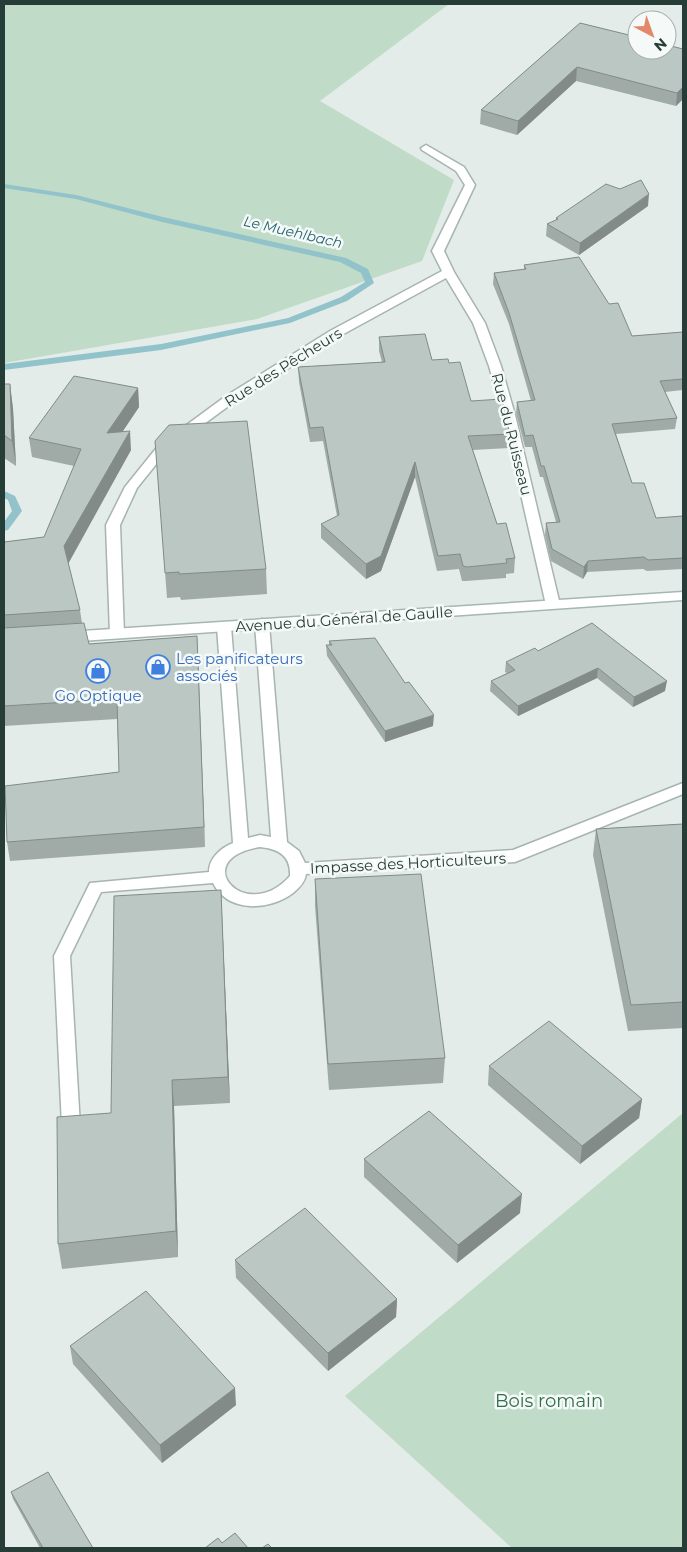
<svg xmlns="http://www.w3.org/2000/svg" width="687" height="1552" font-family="Montserrat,sans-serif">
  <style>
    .green { fill: #c0dbc7 }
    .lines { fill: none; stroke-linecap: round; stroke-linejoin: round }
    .stream { fill: #92c3cb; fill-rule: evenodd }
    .lane-casing { stroke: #a7b4b0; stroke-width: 3 }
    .street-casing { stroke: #a7b4b0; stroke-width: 3 }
    .secondary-casing { stroke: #a4b7b0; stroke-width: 3 }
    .lane { fill: #fff; fill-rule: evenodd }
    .street { fill: #fff; fill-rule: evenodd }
    .secondary { fill: #fff; fill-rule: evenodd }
    .wall { fill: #a0aba7 }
    .shaded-wall { fill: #828b88 }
    .building { fill: #bac7c2; stroke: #828b88 }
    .labels { text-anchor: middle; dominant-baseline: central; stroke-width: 5; stroke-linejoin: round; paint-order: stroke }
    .far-water-label { font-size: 14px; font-style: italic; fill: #256672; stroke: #f5f9f7 }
    .street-label { font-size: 15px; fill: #263c36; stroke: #f5f9f7 }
    .shop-label { font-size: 15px; fill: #366cbe; stroke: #f5f9f7; text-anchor: start }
    .near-park-label { font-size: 18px; fill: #346f4b; stroke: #f5f9f7 }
  </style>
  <rect width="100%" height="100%" fill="#e4ece9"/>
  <g class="green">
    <path d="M4,4h445l-129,97 134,79 -32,81 -165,58 -253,44z"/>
    <path d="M683,1113v435h-171l-167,-152z"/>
  </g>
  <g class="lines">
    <g class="stream">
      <path d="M4,184l72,11 87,22 183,41 22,11 6,14 -27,18 -57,22 -129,27 -157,20v-6l157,-20 127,-26 53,-21 24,-15 -4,-9 -21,-11 -178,-40 -86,-23 -72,-11z"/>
      <path d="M4,491l11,5 7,15 -14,19 -4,1v-9l8,-11 -4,-11 -4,-2z"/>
    </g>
    <g class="lane-casing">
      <path id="lane" d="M426,145l38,22 11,18 -31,66 -6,3 -6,-3 33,-66 -9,-14 -34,-21 -1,-2z"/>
    </g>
    <g class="street-casing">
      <g id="street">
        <path d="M438,248l6,3 10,21 31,51 16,43 14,49 45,190 -2,3h-10l-2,-3 -43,-190 -14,-49 -16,-43 -27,-45 -108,59 -104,65 -68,50 -29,36 -17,37 4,109 -2,3h-10l-2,-3 -4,-109 19,-38 33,-41 68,-50 104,-65 112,-60 -10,-20z"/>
        <path d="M262,619l5,2 2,3 18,218 12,9 6,12 208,-13 170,-67v11l-168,68 -209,12c-1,8 -7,14 -13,19 -24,18 -65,20 -80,-10l-112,9 -31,64 10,170 -3,5 -6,2 -6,-2 -3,-5 -8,-170 36,-73 119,-11c0,-14 12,-24 24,-29l-16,-216 2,-3h10l2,3 17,211 12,-3 11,2 -16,-213 2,-3zM260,847c19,2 31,9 30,29 -44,50 -104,-17 -30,-29z"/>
      </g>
    </g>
    <g class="secondary-casing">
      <path id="secondary" d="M683,592v8l-617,42 -5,-2 -2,-3 2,-3 5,-2z"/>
    </g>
    <use href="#lane" class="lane"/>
    <use href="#street" class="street"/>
    <use href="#secondary" class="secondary"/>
  </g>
  <g class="wall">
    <path d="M580,23l103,26v50l-7,7 -100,-25 -59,54 -37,-11 1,-14z"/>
    <path d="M648,206l-69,49 -33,-19 1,-12 9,-4v-2z"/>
    <path d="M524,265l85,39 23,32 51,-4v58l-18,2 12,26 -2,11 -59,5 16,49 24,35 27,-2v53l-36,2 -4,-2 -56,3 -4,7 -32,-18 -6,-26 1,-12 10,-1 -13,-45h-3l-8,-30h-7l-9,-34 1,-11 14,-1 -22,-77 -16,-40 1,-11 30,-4z"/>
    <path d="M379,337l53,23 17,3 22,38 39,33 -1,14 -36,2 24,74 18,34 -1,15 -8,1v4l-40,3h-4l-3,-12 -22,2 -22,-94 -34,94 -15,8 -45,-41v-14l16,-8 -14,-75 -13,1 -11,-60 -1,-15 84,-5 -3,-11z"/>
    <path d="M4,384h6l3,25 3,57 -12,-8z"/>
    <path d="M138,388l1,19 -17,25 9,18 -63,112 12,48 2,13 7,21 108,-8 8,211 -195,14 -3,-19 112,-70 -2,-53 -113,7v-184l40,-5 30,-71 -42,-9 -3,-19z"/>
    <path d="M155,441l111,128 1,25 -86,6 -1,-3 -13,1z"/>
    <path d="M592,623l73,68 -32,16 -36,-29 -79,38 -28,-25 1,-10 16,-8 -2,-1 1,-10 32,-11z"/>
    <path d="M329,641l76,42 28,43 -48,16 -58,-86 -1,-11h3z"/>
    <path d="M683,824v204l-55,3 -35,-176 3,-26z"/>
    <path d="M315,879l130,179 -2,25 -114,7 -14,-184z"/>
    <path d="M221,890l9,213 -56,3 4,151 -116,12 -4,-25 53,-131z"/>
    <path d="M489,1066l153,33 -3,19 -59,46 -92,-79z"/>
    <path d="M364,1159l156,54 -63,50 -93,-86z"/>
    <path d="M235,1260l162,39 -1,18 -68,54 -92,-93z"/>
    <path d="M70,1346l166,59 -74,58 -89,-99z"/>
    <path d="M11,1492l82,56h-53l-27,-49z"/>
  </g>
  <g class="shaded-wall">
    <path d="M577,67l-1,14 -59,54 1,-14z"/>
    <path d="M683,87v12l-7,7 1,-13z"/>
    <path d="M649,194l-1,12 -69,49 1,-12z"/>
    <path d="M10,384l3,25 3,57 -4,-25z"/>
    <path d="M138,388l1,19 -30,45 -2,-19z"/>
    <path d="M130,431l1,19 -64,116 -3,-20z"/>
    <path d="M415,462v15l-34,94 -15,8v-15z"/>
    <path d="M588,561l-1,11 -4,7 1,-12z"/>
    <path d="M197,636l1,19 7,192 -1,-20z"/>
    <path d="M598,668l-1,10 -79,38v-10z"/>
    <path d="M667,681l-2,10 -32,16 1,-10z"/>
    <path d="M434,715l-1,11 -48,16v-11z"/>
    <path d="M221,890l1,26 8,187 -2,-26z"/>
    <path d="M172,1080l2,26 4,151 -2,-26z"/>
    <path d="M642,1099l-3,19 -59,46 2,-18z"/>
    <path d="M522,1194l-2,19 -63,50 1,-18z"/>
    <path d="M397,1299l-1,18 -68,54v-18z"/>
    <path d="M235,1388l1,17 -74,58 -2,-18z"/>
  </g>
  <g class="building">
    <path d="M580,23l57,14v13h30v-5l16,4v38l-6,6 -100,-26 -59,54 -37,-11z"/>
    <path d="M641,180l8,14 -69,49 -33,-19 11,-5 -2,-1 50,-34 14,5z"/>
    <path d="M579,257l30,47 9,-1 14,33 51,-4v47l-23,2 17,37 -65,6 20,59h12l12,35 27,-2v42l-35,2 -4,-3 -56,4 -4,6 -32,-18 -6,-26 14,-1 -16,-56h-3l-8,-31 -8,1 -8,-34 18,-2 -26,-87 -15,-40 32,-4 -2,-4z"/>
    <path d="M425,334l7,26 16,-1 1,4 11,-1 11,39 31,-2 8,35 -42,2 29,88 9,-1 9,35 -9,1 1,4 -40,4 -4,-1 -3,-12 -22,2 -23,-94 -34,94 -15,8 -45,-40 18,-9 -16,-88 -13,1 -12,-61 87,-5 -6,-25z"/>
    <path d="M74,376l64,12 -31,45 23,-2 -66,115 16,64 -76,5v-73l40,-5 37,-88 -52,-11z"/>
    <path d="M4,384h6l2,57 -8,-6z"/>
    <path d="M247,421l19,148 -87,5v-2l-14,1 -10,-132 14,-16z"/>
    <path d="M84,623l5,21 108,-8 7,191 -197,15 -2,-56 114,-14 -2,-73 -113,7v-78z"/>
    <path d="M592,623l75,58 -33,16 -36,-29 -80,38 -27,-25 24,-11 -9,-8 29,-14 3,3z"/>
    <path d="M375,638l30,45 4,-1 25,33 -49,16 -59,-86h6l-3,-4z"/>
    <path d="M683,824v178l-52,3 -35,-176z"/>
    <path d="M421,874l24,184 -117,6 -13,-185z"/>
    <path d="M221,890l7,187 -56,3 4,151 -118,13 -1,-127 54,-4 3,-217z"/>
    <path d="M549,1021l93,78 -60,47 -93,-80z"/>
    <path d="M429,1111l93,83 -64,51 -94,-86z"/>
    <path d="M305,1208l92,91 -69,54 -93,-93z"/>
    <path d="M146,1291l89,97 -75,57 -90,-99z"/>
    <path d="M48,1472l45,76h-50l-32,-56z"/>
    <path d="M235,1533l13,15h-43l13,-10 4,5z"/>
    <path d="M268,1544l4,4h-10z"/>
  </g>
  <defs>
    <g id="shop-ring" transform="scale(1.25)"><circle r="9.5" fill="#f5f9f7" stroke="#3f7fe0" stroke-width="1.5"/><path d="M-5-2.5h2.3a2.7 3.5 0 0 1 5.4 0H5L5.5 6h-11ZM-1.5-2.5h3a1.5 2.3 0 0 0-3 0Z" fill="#3f7fe0"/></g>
  </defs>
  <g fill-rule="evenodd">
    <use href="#shop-ring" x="158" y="667"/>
    <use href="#shop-ring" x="98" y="671"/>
  </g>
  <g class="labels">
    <g class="far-water-label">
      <text transform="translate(293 232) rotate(13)">Le Muehlbach</text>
    </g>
    <g class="street-label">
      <text transform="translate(283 367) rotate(-32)">Rue des Pêcheurs</text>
      <text transform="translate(512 434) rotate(76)">Rue du Ruisseau</text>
      <text transform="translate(344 619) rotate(-4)">Avenue du Général de Gaulle</text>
      <text transform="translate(408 863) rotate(-3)">Impasse des Horticulteurs</text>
    </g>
    <g class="shop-label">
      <text x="176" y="658">Les panificateurs<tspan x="176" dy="17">associés</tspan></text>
      <text x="98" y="695" text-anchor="middle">Go Optique</text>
    </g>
    <g class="near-park-label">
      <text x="549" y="1401">Bois romain</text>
    </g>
  </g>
  <rect width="687" height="1552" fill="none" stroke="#263c36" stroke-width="10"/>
  <g transform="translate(652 35) rotate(139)"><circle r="24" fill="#f5f9f7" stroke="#a2adaa"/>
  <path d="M0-4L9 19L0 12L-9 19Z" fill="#e4886b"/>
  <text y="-8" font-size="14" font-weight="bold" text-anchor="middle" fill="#263c36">N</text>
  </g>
</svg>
